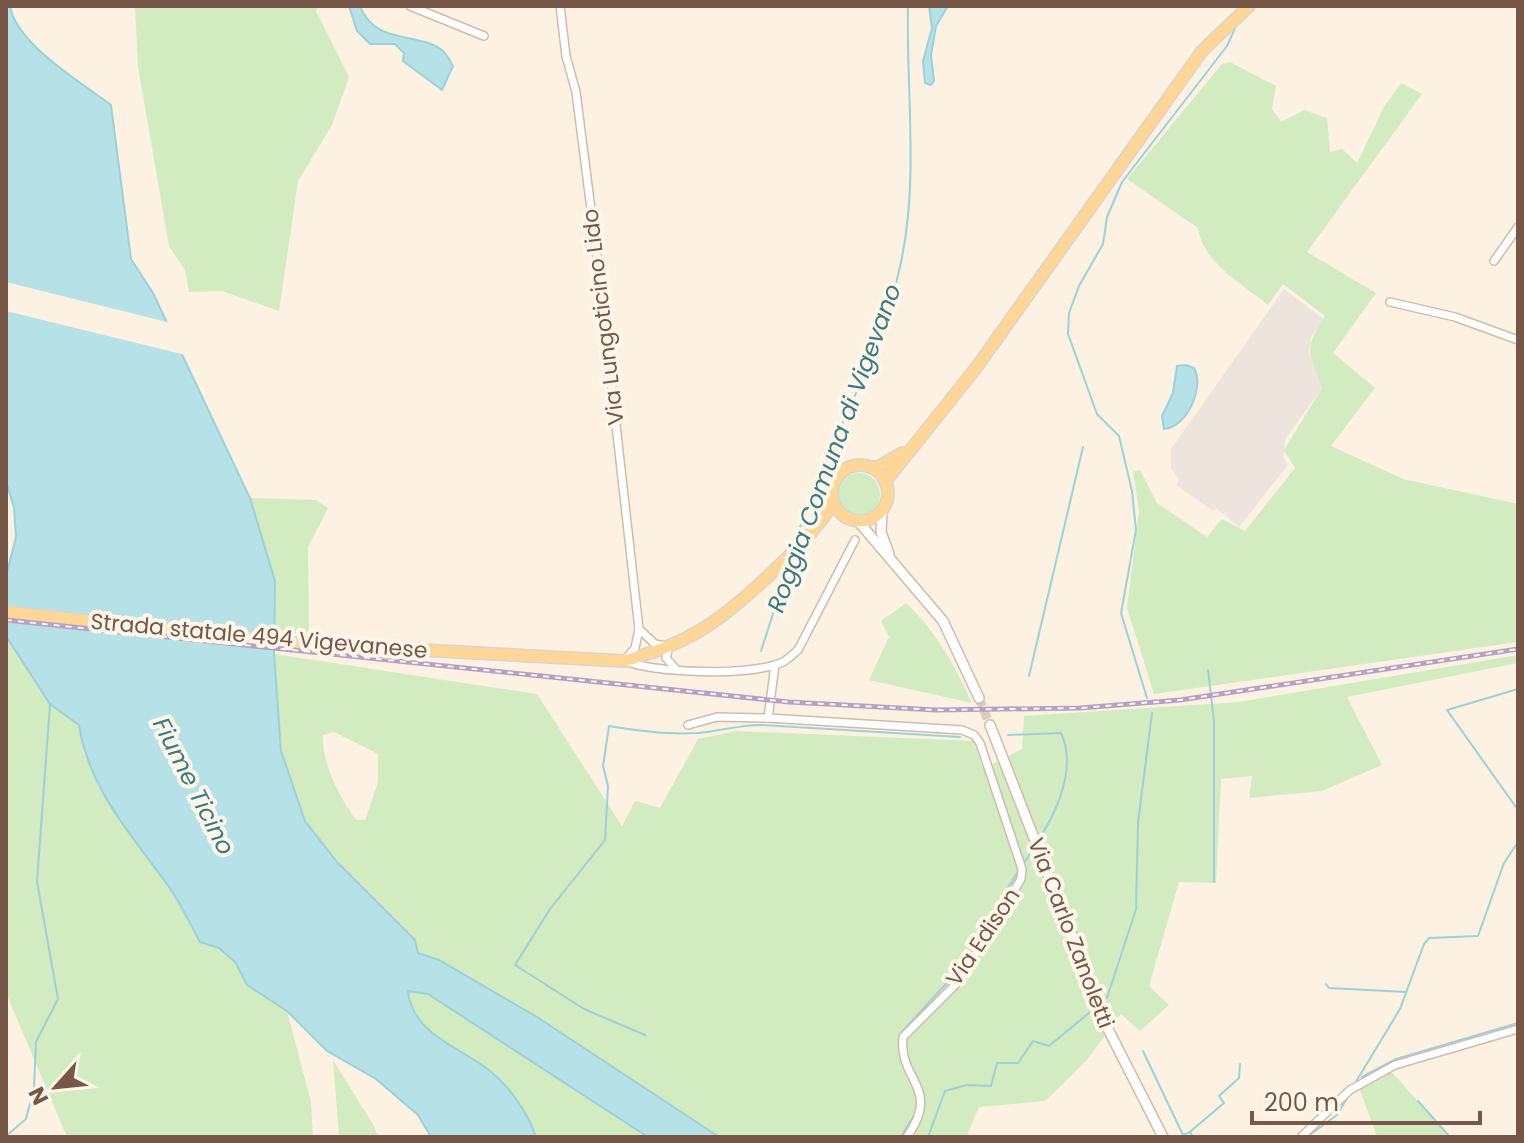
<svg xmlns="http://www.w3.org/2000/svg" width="1524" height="1143" font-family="Poppins,sans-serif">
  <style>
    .industrial { fill: #ece4dd }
    .green { fill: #d2ebc0; fill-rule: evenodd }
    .water { fill: #b6e1e7; stroke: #9cd1da; stroke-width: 2 }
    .pier { fill: #fdf2e2 }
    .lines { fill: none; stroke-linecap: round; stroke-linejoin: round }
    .stream { stroke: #9cd1da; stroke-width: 2 }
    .secondary-tunnel { stroke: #dbcbbc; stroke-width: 9; stroke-dasharray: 9 4.5; stroke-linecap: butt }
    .street-casing { stroke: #d1bbac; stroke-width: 10 }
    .secondary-casing { stroke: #d4bba8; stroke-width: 12 }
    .primary-casing { stroke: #dbd3cf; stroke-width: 14 }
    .street { stroke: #fff; stroke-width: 7 }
    .secondary { stroke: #fff; stroke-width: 9 }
    .primary { stroke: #fed798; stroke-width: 11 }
    .rail-casing { stroke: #b5a1c7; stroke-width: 5 }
    .rail { stroke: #fff6ea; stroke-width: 2; stroke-dasharray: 6; stroke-linecap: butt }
    .labels { text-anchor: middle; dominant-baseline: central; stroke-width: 8; stroke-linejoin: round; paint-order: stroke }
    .street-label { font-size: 22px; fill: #765748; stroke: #fff6ea }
    .water-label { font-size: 24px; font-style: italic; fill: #3e7983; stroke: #fff6ea }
  </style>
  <rect width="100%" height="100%" fill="#fdf2e2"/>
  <path class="industrial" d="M1284,289l40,30 -13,18 -2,14 13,37 -37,52 -1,18 4,7 -49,62 -23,-19 -3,3 -37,-26 3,-5 -8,-12v-19z"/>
  <g class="green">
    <path d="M135,6h183l-2,5 33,66 -17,48 -34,56 -19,130 -57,-20 -33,1 -4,-22 -16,-24 -31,-179z"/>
    <path d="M1230,62l46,24 -4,23 9,13 23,-12 23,8 3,34 12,-3 15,14 27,-56 17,-24 21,11 -115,158 69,41 -43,60 42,35 -44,58 72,33 115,25v138l-364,52 -27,-86 12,-97 -6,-40 7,-1 17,33 50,34 15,-18 23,12 50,-63 -11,-18 38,-62c-13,-38 -19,-37 3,-72l-42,-32 -15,21c-26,-21 -65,-42 -70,-77l-71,-49 95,-115z"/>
    <circle cx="859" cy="494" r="21"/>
    <path d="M250,498l66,2 12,8 -20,39 1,88 -35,-4 1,-50z"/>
    <path d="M906,603c31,29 48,62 66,100l-103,-23 20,-43 -8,-16z"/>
    <path d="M6,636l44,68 29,21 5,29 87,136 29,52 18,6 18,15 11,22 40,26 24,91 2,35h-246l-61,-144z"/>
    <path d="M274,654l263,40 85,132 13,-25 25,7 38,-69 38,-8 238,10 9,28 39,-20 2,-33 215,-14 279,-47v8l-171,34 35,68 -60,26 -73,7 3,-22 -31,3 -5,104 -37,-1 -30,104 20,19 -29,26 -19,-17 -36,48 -40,39 -66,6 -11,26 2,4h-434c-7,-17 -33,-55 -46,-66 -35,-29 -71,-31 -82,-80l-71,-129 -32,-41 -24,-70zM334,732l44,22v28l-13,38h-9c-17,-24 -34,-56 -33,-85z"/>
    <path d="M333,1060l41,66 4,11h-39z"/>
    <path d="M1391,1071l58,66h-72l-17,-47z"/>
  </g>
  <g class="water">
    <path d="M6,6h4c6,38 71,76 101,99l20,154 22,34 97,205 25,83 -1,73 7,97 24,70 32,41 78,78 3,13 21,7 98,57 182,120h-71l-220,-143 -20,-3c5,44 51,55 82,80 20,16 38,42 46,66h-105l-13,-22 -42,-36 -49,-28 -40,-40 -40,-26 -11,-22 -17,-15 -19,-6c-10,-18 -19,-38 -31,-55 -37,-52 -80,-97 -90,-162l-29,-21 -44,-68v-60l10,-39 -2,-29 -8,-27z"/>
    <path d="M360,6c16,40 56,25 82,44 4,3 8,11 11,16l-11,24 -39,-29 1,-8 -9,-9h-25l-13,-13 -8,-25z"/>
    <path d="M929,6h19l-12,20 -5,29 3,26 -3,4 -6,-2 -2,-22 9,-33z"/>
    <path d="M1186,365l8,3c11,18 -7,60 -30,61l-2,-13 11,-23 4,-27z"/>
  </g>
  <path class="pier" d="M6,282l165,41 15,32 -180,-44z"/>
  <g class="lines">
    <g class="stream">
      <path d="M795,543c29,-96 86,-182 106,-281 18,-85 5,-170 7,-256"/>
      <path d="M761,651l28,-87"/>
      <path d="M1208,670l6,51v161"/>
      <path d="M1029,676l54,-229"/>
      <path d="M1518,689l-71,21 71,100"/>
      <path d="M1147,698l-26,-85 15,-83 -4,-39 -13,-55 -22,-22 -29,-80 1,-21 10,-27 24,-42 4,-27 15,-35 105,-136 9,-20"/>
      <path d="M1008,735l53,-2c16,35 -4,78 -23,108"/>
      <path d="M1023,865l12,-19"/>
      <path d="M1326,984l3,4 77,4"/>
      <path d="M1103,1001l4,-3 29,-89 2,-86 14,-110"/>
      <path d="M645,1035l-61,-26 -69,-44 35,-56 55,-69 3,-54 -5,-20 6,-40c29,5 59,9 89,7 22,-2 41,-8 63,-8l199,12"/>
      <path d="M900,1051l1,-18 53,-58 65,-105"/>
      <path d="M1143,1051l40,84 7,-3 3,5"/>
      <path d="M1362,1077l34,-18 122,-36"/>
      <path d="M912,1084l4,12"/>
      <path d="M1354,1085l46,-76 24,-65 5,-6 49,-2 26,-73 14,-21"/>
      <path d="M1418,1101l32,36"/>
      <path d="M1191,1131l33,-28 -5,-7 20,-18 1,-14"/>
      <path d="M6,1136l20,-17 8,-31 2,-46 22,-43 -21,-117 13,-178"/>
      <path d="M901,1137l14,-23"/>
      <path d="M928,1137l17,-46 22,-6 24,1 6,-23h21l15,-22 16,5 46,-38"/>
      <path d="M1307,1137l30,-22 10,-17"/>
    </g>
    <path class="secondary-tunnel" d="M979,698l11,27"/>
    <g class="street-casing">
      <g id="street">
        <path d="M410,6l74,30"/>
        <path d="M560,6l6,50 10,36 21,164 42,373 -4,19 -11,13c35,12 118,15 154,3 8,-2 14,-9 20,-14l57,-110"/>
        <path d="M1494,261l24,-34"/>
        <path d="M1390,302l65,15 63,23"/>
        <path d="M639,629l16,15 14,3 -3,11 10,11"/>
        <path d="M775,665l-7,53 194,12 12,5 6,8 42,126 -1,10 -62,102 -56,56c-5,44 39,50 4,100"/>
        <path d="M688,725l29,-8 51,1"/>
        <path d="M1301,1137l49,-47 45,-25 123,-36"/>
      </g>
    </g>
    <g class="secondary-casing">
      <g id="secondary">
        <path d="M882,511l-1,21 8,22"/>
        <path d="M858,521l85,100 36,77"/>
        <path d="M990,725l119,306 54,106"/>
      </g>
    </g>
    <g class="primary-casing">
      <g id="primary">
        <circle cx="860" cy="493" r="28"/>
        <path d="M870,467h8l24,-14"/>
        <path d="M885,482l91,-114 226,-317 47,-45"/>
        <path d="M6,612l285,31 333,18c28,-8 55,-17 80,-33 32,-19 114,-94 129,-126"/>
      </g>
    </g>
    <use href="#street" class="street"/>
    <use href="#secondary" class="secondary"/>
    <use href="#primary" class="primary"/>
    <g class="rail-casing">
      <path id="rail" d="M6,620l783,82 147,8 144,-2 100,-8 338,-51"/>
    </g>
    <use href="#rail" class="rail"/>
  </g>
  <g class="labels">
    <g class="street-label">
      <text transform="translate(603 317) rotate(-97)">Via Lungoticino Lido</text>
      <text transform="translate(259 636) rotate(5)">Strada statale 494 Vigevanese</text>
      <text transform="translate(1071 933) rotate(69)">Via Carlo Zanoletti</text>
      <text transform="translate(983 937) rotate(-56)">Via Edison</text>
    </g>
    <g class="water-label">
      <text transform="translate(834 448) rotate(-70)">Roggia Comuna di Vigevano</text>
      <text transform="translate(194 786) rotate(63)">Fiume Ticino</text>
    </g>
  </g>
  <rect width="1524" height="1143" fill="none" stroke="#765748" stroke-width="16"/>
  <g transform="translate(56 1087) rotate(243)" stroke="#fff6ea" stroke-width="6" paint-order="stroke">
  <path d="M0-6L14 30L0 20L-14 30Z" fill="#765748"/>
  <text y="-12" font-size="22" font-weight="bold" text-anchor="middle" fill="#765748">N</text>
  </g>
  <path d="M1252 1111v12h228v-12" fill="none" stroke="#765748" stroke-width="4"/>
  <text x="1264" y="1111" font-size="24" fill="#765748" stroke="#fff6ea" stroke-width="6" paint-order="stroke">200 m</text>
</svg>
